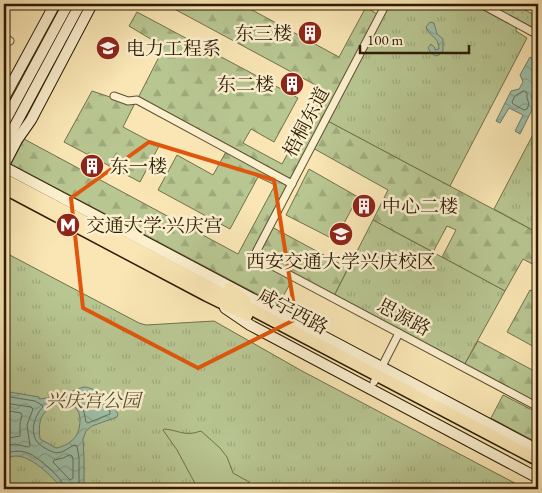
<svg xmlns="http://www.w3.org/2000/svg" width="542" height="493" font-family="'EB Garamond','Noto Serif SC',serif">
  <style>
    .grass { fill: url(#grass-dots); stroke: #72704a }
    .forest { fill: url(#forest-firs); stroke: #72704a }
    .park { fill: url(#park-tufts); stroke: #72704a }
    .garden { fill: #b8c692; stroke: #72704a }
    .water { fill: url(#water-waves); stroke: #707e67; fill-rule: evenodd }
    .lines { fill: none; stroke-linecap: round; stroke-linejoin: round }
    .shore { stroke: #656e56; stroke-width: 1 }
    .street-casing { stroke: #5f4e2f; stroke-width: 9 }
    .secondary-casing { stroke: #2c1b03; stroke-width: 12 }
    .primary-casing { stroke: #2c1b03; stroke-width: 14 }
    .street { stroke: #fbefce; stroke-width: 7 }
    .secondary { stroke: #fbefce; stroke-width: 10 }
    .primary { stroke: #f9e6b4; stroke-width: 11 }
    .marked { fill: none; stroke: #df560c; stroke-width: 4; stroke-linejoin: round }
    .labels { text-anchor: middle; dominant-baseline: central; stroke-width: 5; stroke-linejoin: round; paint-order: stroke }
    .poi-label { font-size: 19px; fill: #2c1b03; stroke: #fbefce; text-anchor: start }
    .street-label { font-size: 19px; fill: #2c1b03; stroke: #fbefce }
    .park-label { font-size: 19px; font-style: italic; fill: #564e2e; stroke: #fbefce }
  </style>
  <defs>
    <pattern id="grass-dots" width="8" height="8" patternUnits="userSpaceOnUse" patternTransform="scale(1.25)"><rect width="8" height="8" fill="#b8c692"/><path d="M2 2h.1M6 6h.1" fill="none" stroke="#9eaa7c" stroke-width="1.8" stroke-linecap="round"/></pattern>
    <pattern id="forest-firs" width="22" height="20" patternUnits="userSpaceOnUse" patternTransform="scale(1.25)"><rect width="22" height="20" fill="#b8c692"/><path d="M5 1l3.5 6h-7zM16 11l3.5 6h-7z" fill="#9eaa7c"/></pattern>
    <pattern id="park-tufts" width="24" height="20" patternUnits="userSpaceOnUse" patternTransform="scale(1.25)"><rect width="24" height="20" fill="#b8c692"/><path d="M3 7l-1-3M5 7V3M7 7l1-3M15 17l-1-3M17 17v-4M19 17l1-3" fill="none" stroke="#9eaa7c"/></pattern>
    <pattern id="water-waves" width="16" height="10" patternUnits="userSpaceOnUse" patternTransform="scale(1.25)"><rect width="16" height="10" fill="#9ec0aa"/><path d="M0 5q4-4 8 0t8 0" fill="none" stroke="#88a491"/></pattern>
  </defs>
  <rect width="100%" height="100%" fill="#f9e6b4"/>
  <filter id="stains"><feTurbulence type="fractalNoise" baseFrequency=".004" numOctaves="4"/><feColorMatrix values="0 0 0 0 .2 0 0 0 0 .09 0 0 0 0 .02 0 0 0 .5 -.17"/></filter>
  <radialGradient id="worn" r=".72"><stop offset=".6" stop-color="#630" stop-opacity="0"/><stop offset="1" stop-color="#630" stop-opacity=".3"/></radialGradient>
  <path class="grass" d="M481,4h33l24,13v17z"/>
  <g class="forest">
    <path d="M165,4h76l98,53 27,-50 14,9 -54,104 212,113v34l-15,-8 -18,32 -63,-34 14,-27 -9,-4 -14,26 -60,-32 15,-30 -77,-43 -41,79 78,42 -15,30 -39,-21 -16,28 -267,-141 13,-25 214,115 37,-69 -17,-8 -28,52 -72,-39 19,-35 36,20 14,-25 -90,-50 27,-53 -35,-21 8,-14 161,86 -24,44 -23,-13 -8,14 39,21 41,-75z"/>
    <path d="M92,91l42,14 -11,22 36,19 -19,36 -76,-40z"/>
    <path d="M309,169l49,28 -23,43 -49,-25z"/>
    <path d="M530,290l8,4v55l-31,-17z"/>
    <path d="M478,341l60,32v34l-75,-40z"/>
    <path d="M503,395l35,18v30l-47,-25z"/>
  </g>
  <g class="park">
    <path d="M387,4h94l36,19 -1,8 11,7 -77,148 -124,-66z"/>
    <path d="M538,125v108l-44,-24z"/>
    <path d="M373,220l132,71 -42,76 -130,-69z"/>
    <path d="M6,253l133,70 7,2 68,-4 88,50 224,118h-522v-235z"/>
  </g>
  <path class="garden" d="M164,429c15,1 20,8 37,2l19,17 7,9 6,16 16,9 -4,7h-47l-21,-39 -14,-20z"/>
  <g class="water">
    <path d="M430,22l4,1 3,11 6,5v12l-4,4 -4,1 -4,-3 -3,-5 3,-4 4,4v2l4,-1c0,-13 -10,-12 -13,-22z"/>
    <path d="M530,57l8,5v26l-2,1 -5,8 4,7 -15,30 -5,-3 8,-16 -14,-7 -9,15 -4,-2 15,-30 8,-2 4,-7 -3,-7z"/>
    <path d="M84,387c14,1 27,15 34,27l-1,3 -25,9 -6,5 -3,8 1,19v31h-22c-9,-12 -30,-33 -46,-33 -4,0 -9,2 -12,3v-68l35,6v2c7,-1 14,-1 21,-3 8,-2 15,-7 24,-9zM57,404c14,-1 22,1 23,16 0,5 -1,11 -4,16 -4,6 -13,11 -20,12l-16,-9c-2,-18 0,-27 17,-35z"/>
  </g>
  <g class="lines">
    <g class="shore">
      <path d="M524,91l3,2v5l2,6 -2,5 -3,1 -11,-6 -1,-2 3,-6z"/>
      <path d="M84,392l8,2 18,17v3l-22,9 -2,-1 -2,-10 -2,-6 -10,-8 1,-2z"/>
      <path d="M4,396l31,5 7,4 1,2c-8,8 -13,23 -7,33 2,5 15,12 20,13l6,-1 12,-7 3,1 2,12v31"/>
      <path d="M4,403l27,4 2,2 -6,16 3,21 -2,1 -14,-3 -10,3"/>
      <path d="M4,410l17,3 1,2 -2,9v12l-16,3"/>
      <path d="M4,454c8,-3 15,-4 24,-1 10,4 36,26 37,36"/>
      <path d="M70,455l2,1 1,3v19l-3,2 -17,-18 1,-2 9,-2z"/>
    </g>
    <g class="street-casing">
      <g id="street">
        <path d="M386,4l-132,252 284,151"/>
        <path d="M481,4l57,31"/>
        <path d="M4,37l6,4"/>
        <path d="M114,96l14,5 9,-1 155,84"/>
        <path d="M374,382l25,-49"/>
      </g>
    </g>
    <g class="secondary-casing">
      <g id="secondary">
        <path d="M4,98l51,-94"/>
        <path d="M4,123l64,-119"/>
        <path d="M4,146l76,-142"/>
        <path d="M4,165l13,-25 14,-20 61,-116"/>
        <path d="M4,167l534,283"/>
        <path d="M225,308l25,17 288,153"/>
      </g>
    </g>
    <g class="primary-casing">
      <g id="primary">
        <path d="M4,179l534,281"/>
        <path d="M4,188l202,107 41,20"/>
        <path d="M230,288l15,13"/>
      </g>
    </g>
    <use href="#street" class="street"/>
    <use href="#secondary" class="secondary"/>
    <use href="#primary" class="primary"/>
  </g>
  <path class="marked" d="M149,142l125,38 22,139 -98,49 -115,-60 -12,-110z"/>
  <defs>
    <g id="building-disc" transform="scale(1.25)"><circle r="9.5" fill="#8f2418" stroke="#fbefce"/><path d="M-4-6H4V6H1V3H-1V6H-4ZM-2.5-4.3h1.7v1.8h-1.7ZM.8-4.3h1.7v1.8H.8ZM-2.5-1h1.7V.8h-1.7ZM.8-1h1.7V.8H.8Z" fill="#fff"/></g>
    <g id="university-disc" transform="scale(1.25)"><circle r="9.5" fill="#8f2418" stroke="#fbefce"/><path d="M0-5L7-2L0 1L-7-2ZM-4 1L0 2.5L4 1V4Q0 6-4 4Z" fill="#fff"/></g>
    <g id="metro-disc" transform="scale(1.25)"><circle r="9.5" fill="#8f2418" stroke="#fbefce"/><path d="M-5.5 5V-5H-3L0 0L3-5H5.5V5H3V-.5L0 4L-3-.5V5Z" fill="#fff"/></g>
  </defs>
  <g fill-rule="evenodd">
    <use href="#building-disc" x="310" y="33"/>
    <use href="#university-disc" x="108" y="48"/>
    <use href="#building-disc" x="292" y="84"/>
    <use href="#building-disc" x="92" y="166"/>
    <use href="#building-disc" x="364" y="206"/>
    <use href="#metro-disc" x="68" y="225"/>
    <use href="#university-disc" x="341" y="234"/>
  </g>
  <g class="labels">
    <g class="poi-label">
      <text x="292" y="33" text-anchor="end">东三楼</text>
      <text x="126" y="48">电力工程系</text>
      <text x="274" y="84" text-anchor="end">东二楼</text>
      <text x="110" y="166">东一楼</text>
      <text x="382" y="206">中心二楼</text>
      <text x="86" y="225">交通大学·兴庆宫</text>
      <text x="341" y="261" text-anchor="middle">西安交通大学兴庆校区</text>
    </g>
    <g class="street-label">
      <text transform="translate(306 122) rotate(-62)">梧桐东道</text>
      <text transform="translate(293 311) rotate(28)">咸宁西路</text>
      <text transform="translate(404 317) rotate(28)">思源路</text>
    </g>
    <g class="park-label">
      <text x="93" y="400">兴庆宫公园</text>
    </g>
  </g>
  <rect width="542" height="493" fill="none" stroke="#f9e6b4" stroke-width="20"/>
  <rect x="5" y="5" width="532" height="483" fill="none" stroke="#2c1b03" stroke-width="2.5"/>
  <rect x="10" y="10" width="522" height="473" fill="none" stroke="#2c1b03"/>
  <path d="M360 45v8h109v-8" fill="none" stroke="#2c1b03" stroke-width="2.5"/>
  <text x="367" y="45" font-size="15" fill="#2c1b03" stroke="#fbefce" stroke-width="4" paint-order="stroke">100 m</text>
  <rect width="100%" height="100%" filter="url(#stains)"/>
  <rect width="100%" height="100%" fill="url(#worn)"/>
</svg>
